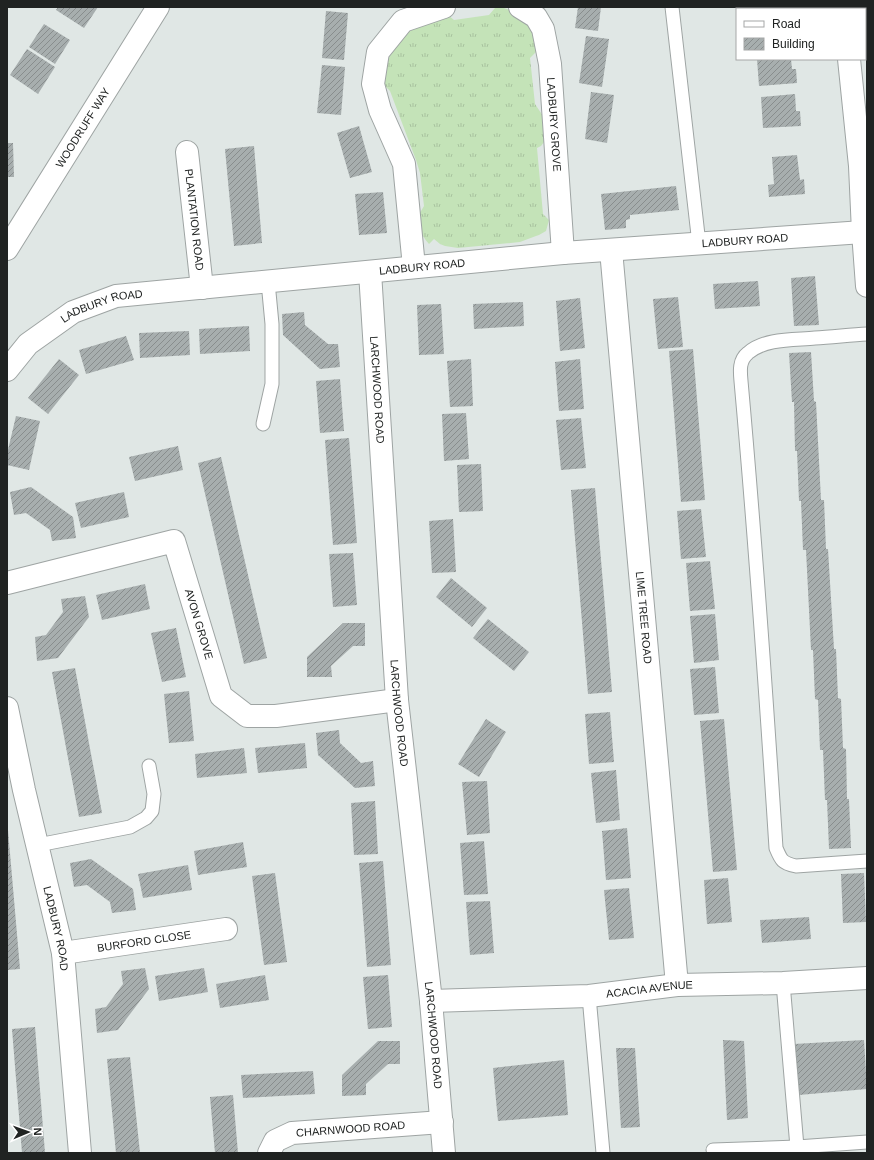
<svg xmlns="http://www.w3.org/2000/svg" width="874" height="1160" font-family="Arial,sans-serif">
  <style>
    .grass { fill: url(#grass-tufts) }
    .building { fill: url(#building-hatch) }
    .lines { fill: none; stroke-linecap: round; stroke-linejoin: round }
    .service-casing { stroke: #9ea4a3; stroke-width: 15 }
    .minor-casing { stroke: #9ea4a3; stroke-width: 24 }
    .tertiary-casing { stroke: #9ea4a3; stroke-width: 24 }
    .service { stroke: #fff; stroke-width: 13 }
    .minor { stroke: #fff; stroke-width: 22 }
    .tertiary { stroke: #fff; stroke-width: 22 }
    .labels { text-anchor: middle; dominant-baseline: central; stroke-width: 3; stroke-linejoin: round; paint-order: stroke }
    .street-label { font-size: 11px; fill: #202322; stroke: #fff }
  </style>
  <defs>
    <pattern id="grass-tufts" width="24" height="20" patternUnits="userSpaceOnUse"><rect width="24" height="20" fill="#c4e3b8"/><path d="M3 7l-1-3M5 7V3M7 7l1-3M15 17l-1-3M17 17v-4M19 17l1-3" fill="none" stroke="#a8c29e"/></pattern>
    <pattern id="building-hatch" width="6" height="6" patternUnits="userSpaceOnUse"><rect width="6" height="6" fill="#a7aeae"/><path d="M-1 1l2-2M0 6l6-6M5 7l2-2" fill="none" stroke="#888d8d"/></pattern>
  </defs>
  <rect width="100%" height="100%" fill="#e0e7e5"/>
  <path class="grass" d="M495,8h9l8,3 17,14 5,10 4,15 -8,8 5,46 8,12 1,26 -3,4 -4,2 6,66 6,6 -3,11 -7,4 -3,1 -16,6 -62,6 -13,-2 -5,-2 -6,-5 -5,5c-9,-10 -10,-16 -11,-28l6,-10 -4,-33 -4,-13 -26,-69 -8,-8 2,-13 9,-22 19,-22 36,-11 6,5 35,-5z"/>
  <g class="building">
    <path d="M58,7h40l-14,21 -28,-18z"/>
    <path d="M578,7h23l-3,24 -23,-3z"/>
    <path d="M756,7h30v1l3,-1v2h-33z"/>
    <path d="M326,11l22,2 -4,47 -22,-2z"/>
    <path d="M44,24l26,16 -15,24 -26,-17z"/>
    <path d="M586,36l23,3 -7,48 -23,-4z"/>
    <path d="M27,49l28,18 -17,27 -28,-19z"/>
    <path d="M757,59h34l1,10h4l1,14 -38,3z"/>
    <path d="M322,65l23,2 -4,48 -24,-2z"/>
    <path d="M591,92l23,3 -7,48 -22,-4z"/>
    <path d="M795,94l1,17h4l1,15 -38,2 -2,-31z"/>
    <path d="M359,126l13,46 -22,6 -13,-45z"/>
    <path d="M7,143h6l1,34h-7z"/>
    <path d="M254,146l8,97 -28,3 -9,-97z"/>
    <path d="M797,155l3,25 4,-1 1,15 -36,3 -1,-12 6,-1 -2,-27z"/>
    <path d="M676,186l3,24 -49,5v4l-4,1v8l-21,2 -4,-36z"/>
    <path d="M383,192l4,41 -28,2 -4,-41z"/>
    <path d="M815,276l4,49 -25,1 -3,-48z"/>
    <path d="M758,281l2,25 -45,3 -2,-25z"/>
    <path d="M678,297l5,50 -25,2 -5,-50z"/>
    <path d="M580,298l5,50 -25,3 -4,-50z"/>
    <path d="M523,302l1,24 -50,3 -1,-25z"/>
    <path d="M441,304l3,50 -25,1 -2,-50z"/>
    <path d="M304,312l1,13 23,19h10l2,23 -20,2 -37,-34 -1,-21z"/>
    <path d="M249,326l1,25 -50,3 -1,-25z"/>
    <path d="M189,331l1,24 -50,3 -1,-25z"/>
    <path d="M126,336l8,24 -48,14 -7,-24z"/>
    <path d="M693,349l12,151 -24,2 -12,-151z"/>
    <path d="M811,352l3,49 2,1 5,98h3l2,49h2l6,100h2l2,49 3,1 2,49 3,1 1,50h2l2,49 -22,1 -2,-49h-2l-2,-50h-3l-2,-50 -3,-1 -2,-49h-2l-5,-100h-3l-2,-49h-2l-2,-50h-2l-1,-49h-2l-3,-49z"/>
    <path d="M59,359l20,16 -31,39 -20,-16z"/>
    <path d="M471,359l2,47 -23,1 -3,-46z"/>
    <path d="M580,359l4,50 -25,2 -4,-49z"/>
    <path d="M340,379l4,52 -24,2 -4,-52z"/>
    <path d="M466,413l3,46 -25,2 -2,-47z"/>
    <path d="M16,416l24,5 -11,49 -22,-5v-11z"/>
    <path d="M581,418l5,50 -25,2 -5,-50z"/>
    <path d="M349,438l8,105 -24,2 -8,-105z"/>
    <path d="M178,446l5,24 -48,11 -6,-24z"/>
    <path d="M221,457l46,201 -23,6 -46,-201z"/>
    <path d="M481,464l2,47 -24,1 -2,-47z"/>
    <path d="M31,487l42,30 3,21 -24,3 -2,-11 -24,-17 -12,2 -4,-23z"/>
    <path d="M595,488l17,204 -24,2 -17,-204z"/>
    <path d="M124,492l5,25 -48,11 -6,-25z"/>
    <path d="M701,509l5,48 -25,2 -4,-48z"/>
    <path d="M453,519l3,53 -24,1 -3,-52z"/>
    <path d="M353,553l4,52 -24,2 -4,-53z"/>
    <path d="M710,561l5,48 -25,2 -4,-48z"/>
    <path d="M451,578l36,30 -15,19 -36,-30z"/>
    <path d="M145,584l5,25 -48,11 -6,-25z"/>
    <path d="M85,596l4,21 -31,41 -21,3 -2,-24 11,-2 17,-23 -2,-13z"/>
    <path d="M715,614l4,46 -25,3 -4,-47z"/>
    <path d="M488,619l41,33 -15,19 -41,-33z"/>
    <path d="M343,623h22v23h-12l-22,20 1,11h-25v-20z"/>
    <path d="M176,628l10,49 -24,5 -11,-49z"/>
    <path d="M715,667l4,46 -25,2 -4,-46z"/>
    <path d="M75,668l27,145 -23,4 -27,-145z"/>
    <path d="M189,691l5,50 -25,2 -5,-49z"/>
    <path d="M610,712l4,50 -25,2 -4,-50z"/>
    <path d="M486,719l20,13 -27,45 -21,-13z"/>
    <path d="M724,719l13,151 -24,2 -13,-151z"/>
    <path d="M339,730l1,13 21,20 12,-2 2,25 -20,2 -37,-33 -2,-22z"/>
    <path d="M305,743l2,25 -49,5 -3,-25z"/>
    <path d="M244,748l3,25 -50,5 -2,-24z"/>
    <path d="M616,770l4,50 -24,3 -5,-50z"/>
    <path d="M487,781l3,52 -23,2 -5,-53z"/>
    <path d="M375,801l3,53 -24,1 -3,-52z"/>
    <path d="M627,828l4,50 -25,2 -4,-49z"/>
    <path d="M7,830h1l12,139 -13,1z"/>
    <path d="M484,841l4,53 -24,1 -4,-52z"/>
    <path d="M243,842l4,25 -49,8 -4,-24z"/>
    <path d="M91,859l42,30 3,21 -24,3 -2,-11 -23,-17 -13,2 -4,-24z"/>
    <path d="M383,861l8,104 -24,2 -8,-104z"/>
    <path d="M188,865l4,25 -49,8 -5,-24z"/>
    <path d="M275,873l12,89 -23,3 -12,-89z"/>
    <path d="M864,873l2,49 -23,1 -2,-49z"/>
    <path d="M728,878l4,44 -25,2 -3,-44z"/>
    <path d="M629,888l5,50 -25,2 -5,-50z"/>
    <path d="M490,901l4,52 -24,2 -4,-53z"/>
    <path d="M809,917l2,22 -49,4 -2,-23z"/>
    <path d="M145,968l4,21 -31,41 -21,3 -2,-24 11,-2 17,-23 -2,-13z"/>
    <path d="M204,968l4,24 -49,9 -4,-25z"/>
    <path d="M265,975l4,25 -49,8 -4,-24z"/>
    <path d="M388,975l4,52 -24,2 -5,-52z"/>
    <path d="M35,1027l10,126h-23l-10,-124z"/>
    <path d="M723,1040l21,1 4,77 -21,2z"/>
    <path d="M864,1040l3,49 -68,6 -5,-51z"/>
    <path d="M378,1041h22v23h-12l-22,20v11l-24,1v-21z"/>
    <path d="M616,1048h19l5,79 -19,1z"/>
    <path d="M130,1057l10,96h-24l-9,-94z"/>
    <path d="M564,1060l4,55 -70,6 -5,-53z"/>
    <path d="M313,1071l2,23 -72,4 -2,-23z"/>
    <path d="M233,1095l5,58h-23l-5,-56z"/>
  </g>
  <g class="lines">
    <g class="service-casing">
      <g id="service">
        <path d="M672,7l27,237"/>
        <path d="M867,334c-17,1 -35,3 -52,4 -21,2 -50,0 -67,15 -9,7 -8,18 -7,28 14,156 25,311 35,467 5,12 6,15 20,18l71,-5"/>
        <path d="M263,424l9,-40v-60l-4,-42"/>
        <path d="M38,845l92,-18 16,-9 6,-7 2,-17 -5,-28"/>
        <path d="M783,983l14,164"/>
        <path d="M589,996l14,157"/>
        <path d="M713,1150l84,-3 70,-5"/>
      </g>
    </g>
    <g class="minor-casing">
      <g id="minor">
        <path id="s1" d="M520,7l16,10 7,12 7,35 13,189"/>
        <path id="s2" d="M187,152l15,136"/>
        <path id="s3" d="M611,250l66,735"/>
        <path d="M414,267l-10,-103 -24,-54 -7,-26 5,-32 25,-31 41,-14"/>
        <path id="s4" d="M370,272l27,428 34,301 13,152"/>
        <path id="s5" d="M7,370l21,-26 45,-32 43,-16 447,-43 300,-21"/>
        <path id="s6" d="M7,583l167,-42 47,155 26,20h29l121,-16"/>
        <path id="s7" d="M7,708l17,82 39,163 17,200"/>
        <path id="s8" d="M63,953l163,-24"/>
        <path id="s9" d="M431,1001l158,-5 88,-11 106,-2 84,-5"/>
        <path id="s10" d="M269,1153l6,-12 17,-8 150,-11"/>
      </g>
    </g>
    <g class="tertiary-casing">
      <g id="tertiary">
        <path d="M841,7v2"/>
        <path d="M849,59l11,107 3,66 4,54"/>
        <path id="s11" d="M7,249l151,-242"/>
      </g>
    </g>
    <use href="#service" class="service"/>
    <use href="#minor" class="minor"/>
    <use href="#tertiary" class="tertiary"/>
  </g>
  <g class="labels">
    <g class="street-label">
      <text stroke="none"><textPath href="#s1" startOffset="129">LADBURY GROVE</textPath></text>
      <text stroke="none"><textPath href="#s11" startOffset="143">WOODRUFF WAY</textPath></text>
      <text stroke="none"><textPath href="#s2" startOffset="68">PLANTATION ROAD</textPath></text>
      <text stroke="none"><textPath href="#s5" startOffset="766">LADBURY ROAD</textPath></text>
      <text stroke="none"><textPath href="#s5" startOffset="442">LADBURY ROAD</textPath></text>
      <text stroke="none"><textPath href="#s5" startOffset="118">LADBURY ROAD</textPath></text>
      <text stroke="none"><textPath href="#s4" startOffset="118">LARCHWOOD ROAD</textPath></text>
      <text stroke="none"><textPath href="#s3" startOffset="369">LIME TREE ROAD</textPath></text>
      <text stroke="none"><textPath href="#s6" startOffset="259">AVON GROVE</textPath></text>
      <text stroke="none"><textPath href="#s4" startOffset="442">LARCHWOOD ROAD</textPath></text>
      <text stroke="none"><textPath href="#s7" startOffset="226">LADBURY ROAD</textPath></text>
      <text stroke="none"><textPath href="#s8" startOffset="82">BURFORD CLOSE</textPath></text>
      <text stroke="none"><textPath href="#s9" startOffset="219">ACACIA AVENUE</textPath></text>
      <text stroke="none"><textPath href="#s4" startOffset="766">LARCHWOOD ROAD</textPath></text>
      <text stroke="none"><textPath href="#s10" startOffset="91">CHARNWOOD ROAD</textPath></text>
    </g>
  </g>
  <rect width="874" height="1160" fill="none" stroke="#202322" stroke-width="16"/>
  <rect x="736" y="8" width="130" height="52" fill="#ffffff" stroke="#a6a7a7"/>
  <rect x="744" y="21" width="20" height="6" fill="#ffffff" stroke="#a6a7a7"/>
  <text x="772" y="28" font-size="12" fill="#202322">Road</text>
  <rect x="744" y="38" width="20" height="12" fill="url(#building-hatch)" stroke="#a6a7a7"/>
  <text x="772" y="48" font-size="12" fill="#202322">Building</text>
  <g transform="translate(28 1132) rotate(88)" stroke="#ffffff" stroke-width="3" paint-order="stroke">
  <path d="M0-3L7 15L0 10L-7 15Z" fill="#202322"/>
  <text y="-6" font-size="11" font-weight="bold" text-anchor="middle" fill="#202322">N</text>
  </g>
</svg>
